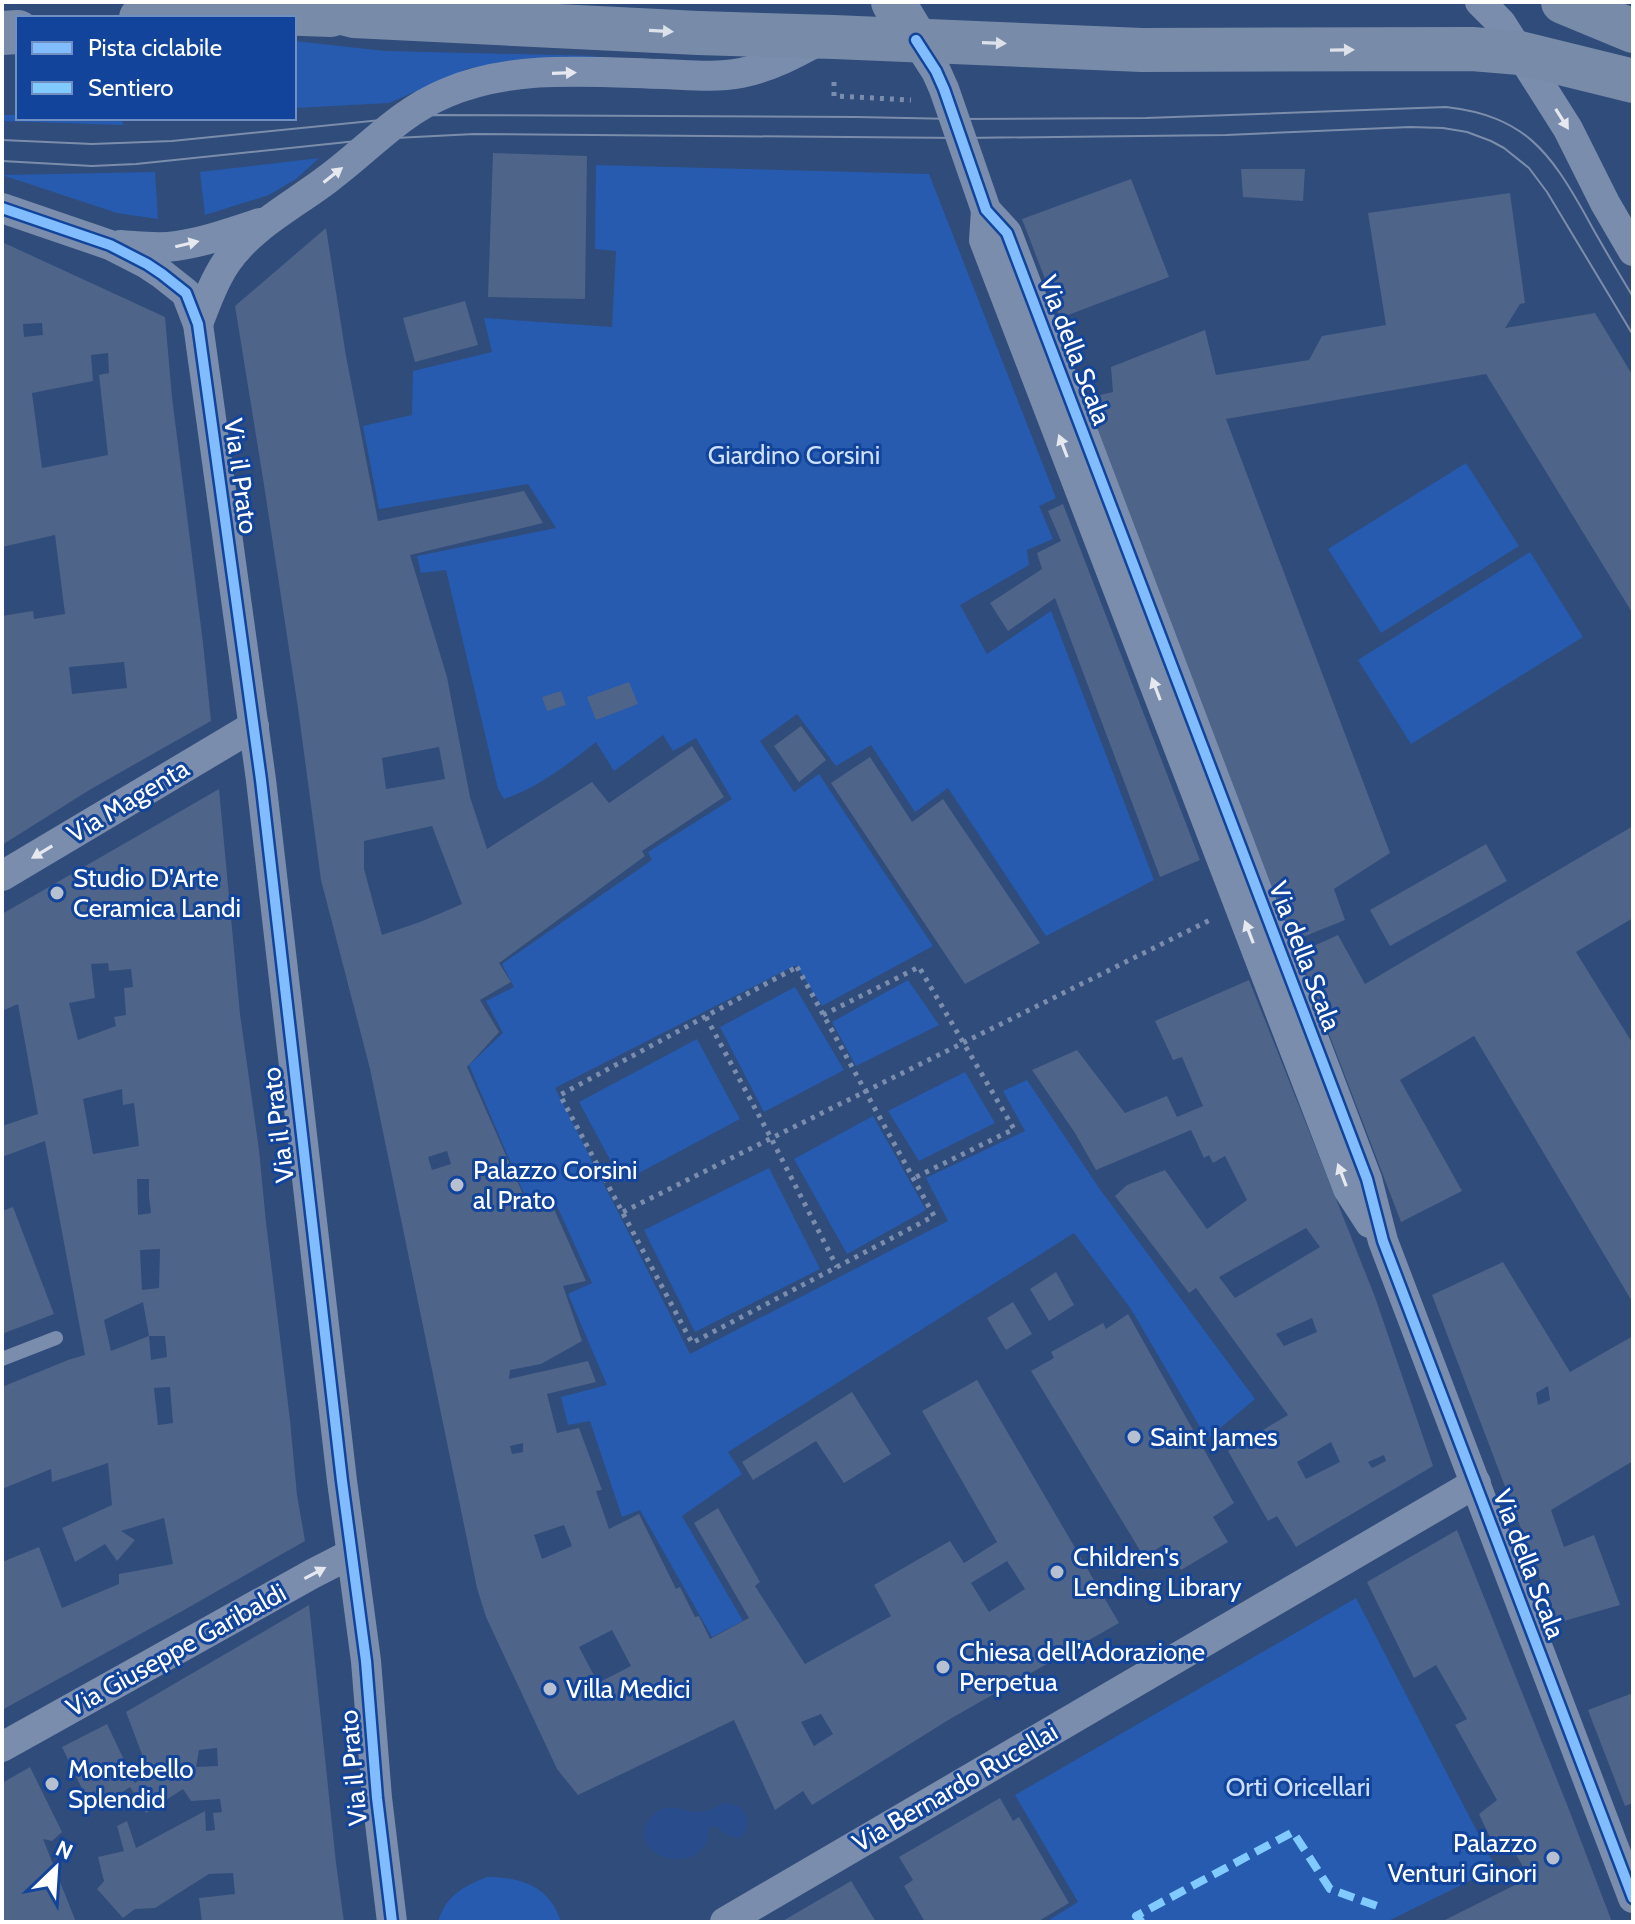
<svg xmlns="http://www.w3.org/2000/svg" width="1635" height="1924" font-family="Cabin,sans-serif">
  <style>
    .green { fill: #265bb0 }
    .water { fill: #294d8c }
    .building { fill: #4e6489; fill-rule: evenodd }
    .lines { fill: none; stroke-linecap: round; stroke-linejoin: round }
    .path { stroke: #7b8dad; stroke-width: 5; stroke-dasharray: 4 6; stroke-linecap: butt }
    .service { stroke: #7b8dad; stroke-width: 14 }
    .minor { stroke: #7b8dad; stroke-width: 30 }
    .primary { stroke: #788caa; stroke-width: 44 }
    .tram { stroke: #7b8dab; stroke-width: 2 }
    .quiet { stroke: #80caff; stroke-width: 8; stroke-dasharray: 16 8; stroke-linecap: butt }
    .cycleway-casing { stroke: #11449a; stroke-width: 15 }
    .cycleway { stroke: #80bcff; stroke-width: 10 }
    .oneway { fill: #dde2ea }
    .oneway2 { fill: #e5e8ef }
    .poi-dot { fill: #b7c0d0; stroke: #11449a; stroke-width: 3 }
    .labels { text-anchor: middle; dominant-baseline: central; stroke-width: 6; stroke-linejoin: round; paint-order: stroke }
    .street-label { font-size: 26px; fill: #fff; stroke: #11449a }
    .park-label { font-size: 26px; fill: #cde0fe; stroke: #11449a }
    .poi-label { font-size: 26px; fill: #fff; stroke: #11449a; text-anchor: start }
  </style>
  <rect width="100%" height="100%" fill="#304c7a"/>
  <g class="green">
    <path d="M294,41l91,10 215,5 -130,12 -81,35 -95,5z"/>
    <path d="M2,115h16v3h102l4,7 -122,-4z"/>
    <path d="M319,158l-23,21 -27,16 -64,20 -5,-43z"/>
    <path d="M596,165l333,9 127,324 -17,8 14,33 -26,11 2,15 -69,40 27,49 64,-43 103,269 -108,56 -98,-148 -33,24 -44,-67 -35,21 -39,-52 -37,27 34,51 25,-18 114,172 -111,60 -26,-41 -241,123 135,266 258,-133 -22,-43 99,-47 -22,-40 24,-11 72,108 156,211 -48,40 -76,-130 -57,-76 -346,219 14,22 -60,42 61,105 -31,16 -72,-127 -18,7 -32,-96 -22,4 -7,-28 46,-12 -39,-91 24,-11 -40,-88 -24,8 -59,-138 34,-32 -17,-32 28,-14 -12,-23 150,-104 -4,-8 84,-53 -36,-61 -23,13 -10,-16 -49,36 -18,-29c-29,23 -57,45 -92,57l-6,-10 -52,-219 -25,3 -4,-17 139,-28 -28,-44 -149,25 -16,-83 49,-11 1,-44 79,-19 -8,-34 128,9 4,-76 -21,-2z"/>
    <path d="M155,172l3,47 -41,-6 -115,-38z"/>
    <path d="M1466,463l53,83 -138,87 -53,-84z"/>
    <path d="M1530,552l53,85 -172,107 -53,-84z"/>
    <path d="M908,980l31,45 -83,41 -24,-44z"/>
    <path d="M795,987l49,83 -80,42 -44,-85z"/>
    <path d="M697,1039l43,80 -118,63 -43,-80z"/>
    <path d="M965,1072l30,51 -76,38 -31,-50z"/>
    <path d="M873,1116l53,94 -79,44 -53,-95z"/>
    <path d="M769,1168l51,101 -125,63 -51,-102z"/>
    <path d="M1356,1598l140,270 -110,54h-340l32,-20 -63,-107z"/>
    <path d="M487,1877c34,0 63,9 74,45h-123c7,-26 26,-36 49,-45z"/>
  </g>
  <path class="water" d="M723,1803c22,-1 34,19 17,35l-13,-3 -12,-9 -5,1c-2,6 -2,13 -5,18 -14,24 -63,16 -61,-14 1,-5 5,-12 9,-16 18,-16 28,-2 47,-3 9,-1 15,-4 23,-9z"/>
  <g class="building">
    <path d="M493,153l94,3 -2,143 -97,-2z"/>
    <path d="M1241,169h64l-2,32 -60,-4z"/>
    <path d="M1131,179l38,98 -109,41 -38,-99z"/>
    <path d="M1510,193l15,110 -5,1 -15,24 90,-15 38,63v238l-147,-240 -260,45 164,434 -56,36 11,31 -52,21 -211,-542 31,-7 -2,-25 94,-37 11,45 93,-15 13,-24 64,-11 -18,-112z"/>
    <path d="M326,228l20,128 32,165 146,-30 19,32 -133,32 37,122 23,120 17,52 105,-67 17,21 83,-57 32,51 -82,54 3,5 -146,107 12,19 -31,18 19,32 -32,35 63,143 20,-10 36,81 -23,5 19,55 -41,23 -31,6 -1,9 79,-18 8,21 -49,12 10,39 22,-5 23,62 -6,1 13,38 30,-15 37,75 4,-2 15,30 4,-1 11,23 39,-21 -55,-95 24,-15 42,74 -5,4 50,78 86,-48 -17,-31 76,-44 14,22 33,-21 -75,-131 55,-31 142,243 -169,96 -138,86 -9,-14 -28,19 -41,-90 -156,75 -21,-26 -71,-152 -9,-29 -107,-519 -49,-189 -23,-172 -34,-223 -29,-179zM439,747l6,32 -59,10 -4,-31zM432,826l30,78 -42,18 -38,13 -18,-66v-28zM447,1151l4,13 -19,6 -4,-13zM523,1443v9l-11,2 -2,-8zM564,1525l8,21 -30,13 -8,-24zM1007,1561l18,28 -36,23 -18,-29zM612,1630l19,36 -33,17 -19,-36zM821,1714l12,20 -19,12 -13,-24z"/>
    <path d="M2,242l163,75 7,80 31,246 8,78 -120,68 -89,56v-122h2l-2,-15v-92l31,-5 1,8 31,-5 -10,-79 -53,12zM42,323l1,12 -19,2 -1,-13zM108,353l1,20 -10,2 9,80 -66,13 -10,-75 61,-12 -2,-26zM124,662l3,26 -55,6 -3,-27z"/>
    <path d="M465,301l13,44 -63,17 -12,-44z"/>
    <path d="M1063,504l137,356 -40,17 -105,-279 -47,33 -18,-28 52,-34 -5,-16 24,-12 -13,-30z"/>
    <path d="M629,682l9,22 -42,16 -9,-23z"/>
    <path d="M561,691l5,14 -19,6 -5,-14z"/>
    <path d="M801,726l25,34 -27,22 -25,-36z"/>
    <path d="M870,757l42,65 31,-23 97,144 -75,41 -134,-201z"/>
    <path d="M219,789l21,225 19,136 7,72 24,198 7,75 8,46 -121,69 -182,100v-148l37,-15 23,61 57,-24v-10l54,-10 -9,-46 -43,13 14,9 -18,21 -12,-17 -30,18 -13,-34 50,-23 -4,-42 -56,19 -1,-13 -49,20v-102l66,-27 17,-5 -40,-214 -43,16v-31l36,-12 -20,-110 -16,7v-97zM108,963l1,8 22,-2 2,18 -9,1 2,27 -12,2 2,9 -38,14 -9,-37 26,-5 -4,-34zM122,1089l1,16 11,-2 5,43 -46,8 -10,-55zM137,1179h12v18l2,16 -13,2zM160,1249l-1,39 -17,2 -2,-40zM143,1302l6,34h16l2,21 -16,3 -2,-24 -38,15 -7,-31zM170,1387l3,36 -15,2 -4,-37z"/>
    <path d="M1633,826v92l-57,34 57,92v259l-159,-267 -74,44 62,111 -61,31 -103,-269 40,-18 27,49z"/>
    <path d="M1486,844l21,37 -117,65 -20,-36z"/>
    <path d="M1249,980l126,317 58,169 -137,81 -19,-31 -9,5 -40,-70 60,-36 -92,-127 -7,5 -74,-97 12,-11 38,-15 42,59 40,-29 -22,-44 -12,7 -4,-8 -5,3 -13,-28 -95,40 -21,-37 -43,-63 45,-20 48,63 42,-17 10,21 26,-11 -21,-49 -9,3 -18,-39zM1306,1228l14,19 -85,51 -16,-21zM1312,1318l5,14 -33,14 -8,-12zM1331,1442l9,20 -34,17 -9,-17zM1384,1455l2,6 -14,7 -4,-6z"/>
    <path d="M13,1207l41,107 -52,20v-123z"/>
    <path d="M1503,1262l67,110 63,-36v125l-82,49 13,37 30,-12 26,70 -63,18 -125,-328zM1548,1386l2,14 -12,5 -2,-12z"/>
    <path d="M1056,1272l18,33 -25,16 -19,-32z"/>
    <path d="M1013,1302l19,32 -26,16 -19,-32z"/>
    <path d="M1128,1314l106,189 -21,14 15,25 -47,28 -16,-26 -21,13 -113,-186 23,-13 -3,-6 52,-29 3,6z"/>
    <path d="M852,1392l39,62 -47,29 -28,-42 -63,39 -11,-18z"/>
    <path d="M1457,1530l111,277 44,115h-171l88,-44 -22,-40 -13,8 -15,-32 18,-14 -42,-75 12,-6 -31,-54 -22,13 -47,-96z"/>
    <path d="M309,1605l27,258 8,59h-142l-3,-24 36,-4 -2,-21 -24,1 -54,34 -20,1 -12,9 -26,-29 7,-8 -6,-24 26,-6 -7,-25 10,-5 9,27 69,-37 1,20 9,-1 -2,-17 9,-1 -2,-13 -29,2 -8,-12 -37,24 -16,-26 -29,19 -7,-15 -8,6 -24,-50 45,-23 28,59 14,-10 -23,-61zM217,1748l1,18 -22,1 3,-17z"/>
    <path d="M1633,1693v110l-8,3 -37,-96z"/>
    <path d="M30,1767l32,65 -10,9 -9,-2 33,83h-74v-139z"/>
    <path d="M1000,1798l13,23 6,-4 50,86 -32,19h-112l-21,-36 9,-6 -14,-23z"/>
    <path d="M851,1881l25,41h-95z"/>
  </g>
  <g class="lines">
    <g class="path">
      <path d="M834,82v14l77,4"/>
      <path d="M797,967l137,249 -242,127 -132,-248z"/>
      <path d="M823,1015l96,-48 95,162 -100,49"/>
      <path d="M706,1017l65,121 66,129"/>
      <path d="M623,1212l587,-292"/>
    </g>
    <path class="service" d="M2,1359l54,-21"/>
    <g class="minor">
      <path d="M1480,2l21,21 67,106 37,74 28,48"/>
      <path d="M916,40l20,31 8,18 42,121 21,23 360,946 16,62 250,657"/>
      <path d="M2,208l108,37 37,19 15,10 24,19 12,31 63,456 81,701 24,180 11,137 15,124"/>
      <path d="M986,210l-2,30 364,949 22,34"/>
      <path d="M120,245c18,1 37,4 56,1 28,-4 57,-14 84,-23"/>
      <path d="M198,324c8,-21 16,-43 28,-61 25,-37 68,-58 103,-85 39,-29 71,-66 117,-85 67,-29 146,-21 217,-19 26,1 52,4 78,-1 29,-6 54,-19 79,-33"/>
      <path d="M2,876l252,-150"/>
      <path d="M2,1747l310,-173 39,-20"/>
      <path d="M725,1922l751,-439"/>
    </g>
    <g class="primary">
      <path d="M299,2l55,14 344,17 136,4 308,13 330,-1 48,4 113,28"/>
      <path d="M893,2l23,38"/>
      <path d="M1563,2l70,29"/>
      <path d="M141,18l76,-7 114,4"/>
      <path d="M2,33l16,-1"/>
    </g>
    <g class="tram">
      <path d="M2,140l90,4 80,-3 259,-26 426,2 98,2 191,-1 300,-11c79,9 104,45 140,109 15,28 31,54 47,81"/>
      <path d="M2,161l90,5 44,-2 240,-25 98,-5 488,4 264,-3 184,-8 33,1 24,4 24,9 13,7 25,20 18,24 86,143"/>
    </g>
    <path class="quiet" d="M1142,1922l-6,-6 157,-84 37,57 47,17"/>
    <g class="cycleway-casing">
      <g id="cycleway">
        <path d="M916,40l20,31 8,18 42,121 21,23 360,946 16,62 250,657"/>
        <path d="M2,208l108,37 37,19 15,10 24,19 12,31 63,456 81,701 24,180 11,137 15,124"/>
      </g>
    </g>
    <use href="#cycleway" class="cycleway"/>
  </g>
  <defs><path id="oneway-solid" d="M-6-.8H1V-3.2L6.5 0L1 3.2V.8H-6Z" transform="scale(2)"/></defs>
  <g class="oneway">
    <use href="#oneway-solid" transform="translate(661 31) rotate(3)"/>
    <use href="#oneway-solid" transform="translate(994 43) rotate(2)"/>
    <use href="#oneway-solid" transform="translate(1342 50) rotate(-1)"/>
  </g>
  <g class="oneway2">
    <use href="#oneway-solid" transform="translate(564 73) rotate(-2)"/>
    <use href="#oneway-solid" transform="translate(1562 119) rotate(58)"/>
    <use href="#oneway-solid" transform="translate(333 175) rotate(-38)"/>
    <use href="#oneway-solid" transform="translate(187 244) rotate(-13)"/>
    <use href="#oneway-solid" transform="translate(1063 446) rotate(-111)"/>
    <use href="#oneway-solid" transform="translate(1156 689) rotate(-111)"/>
    <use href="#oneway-solid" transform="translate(42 852) rotate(149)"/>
    <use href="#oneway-solid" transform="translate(1249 932) rotate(-111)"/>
    <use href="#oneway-solid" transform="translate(1342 1175) rotate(-111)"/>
    <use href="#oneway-solid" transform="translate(315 1573) rotate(-28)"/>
  </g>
  <g class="poi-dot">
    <circle cx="57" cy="893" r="8"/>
    <circle cx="457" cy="1185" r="8"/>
    <circle cx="1134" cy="1437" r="8"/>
    <circle cx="1057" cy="1572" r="8"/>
    <circle cx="943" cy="1667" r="8"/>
    <circle cx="550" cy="1689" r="8"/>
    <circle cx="52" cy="1784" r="8"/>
    <circle cx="1553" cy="1858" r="8"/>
  </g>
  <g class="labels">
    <g class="street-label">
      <text transform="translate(1075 350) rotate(69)">Via della Scala</text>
      <text transform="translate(241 476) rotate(82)">Via il Prato</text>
      <text transform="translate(128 801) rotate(-31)">Via Magenta</text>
      <text transform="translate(1305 956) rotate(69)">Via della Scala</text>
      <text transform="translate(278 1125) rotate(-97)">Via il Prato</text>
      <text transform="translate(1529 1564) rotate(69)">Via della Scala</text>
      <text transform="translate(176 1650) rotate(-29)">Via Giuseppe Garibaldi</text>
      <text transform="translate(353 1768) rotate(-95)">Via il Prato</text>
      <text transform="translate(955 1787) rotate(-30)">Via Bernardo Rucellai</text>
    </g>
    <g class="park-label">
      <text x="794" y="455">Giardino Corsini</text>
      <text x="1298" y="1787">Orti Oricellari</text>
    </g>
    <g class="poi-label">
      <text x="73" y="878">Studio D'Arte<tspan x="73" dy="30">Ceramica Landi</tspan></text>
      <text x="473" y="1170">Palazzo Corsini<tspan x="473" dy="30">al Prato</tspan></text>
      <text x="1150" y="1437">Saint James</text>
      <text x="1073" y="1557">Children's<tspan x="1073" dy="30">Lending Library</tspan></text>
      <text x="959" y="1652">Chiesa dell'Adorazione<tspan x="959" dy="30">Perpetua</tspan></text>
      <text x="566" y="1689">Villa Medici</text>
      <text x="68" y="1769">Montebello<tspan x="68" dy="30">Splendid</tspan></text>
      <text x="1537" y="1843" text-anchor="end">Palazzo<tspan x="1537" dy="30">Venturi Ginori</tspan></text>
    </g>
  </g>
  <rect width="1635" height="1924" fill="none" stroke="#ffffff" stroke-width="8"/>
  <rect x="16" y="16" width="280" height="104" fill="#11449a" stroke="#708fc2" stroke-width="2"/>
  <rect x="32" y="42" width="40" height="12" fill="#80bcff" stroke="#708fc2" stroke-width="2"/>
  <text x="88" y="56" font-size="24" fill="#ffffff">Pista ciclabile</text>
  <rect x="32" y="82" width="40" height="12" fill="#80caff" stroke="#708fc2" stroke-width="2"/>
  <text x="88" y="96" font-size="24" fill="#ffffff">Sentiero</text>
  <g transform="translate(56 1868) rotate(25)" stroke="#11449a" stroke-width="6" paint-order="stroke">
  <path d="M0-6L14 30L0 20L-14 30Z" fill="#ffffff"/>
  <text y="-12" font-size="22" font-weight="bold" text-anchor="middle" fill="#ffffff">N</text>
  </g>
</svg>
